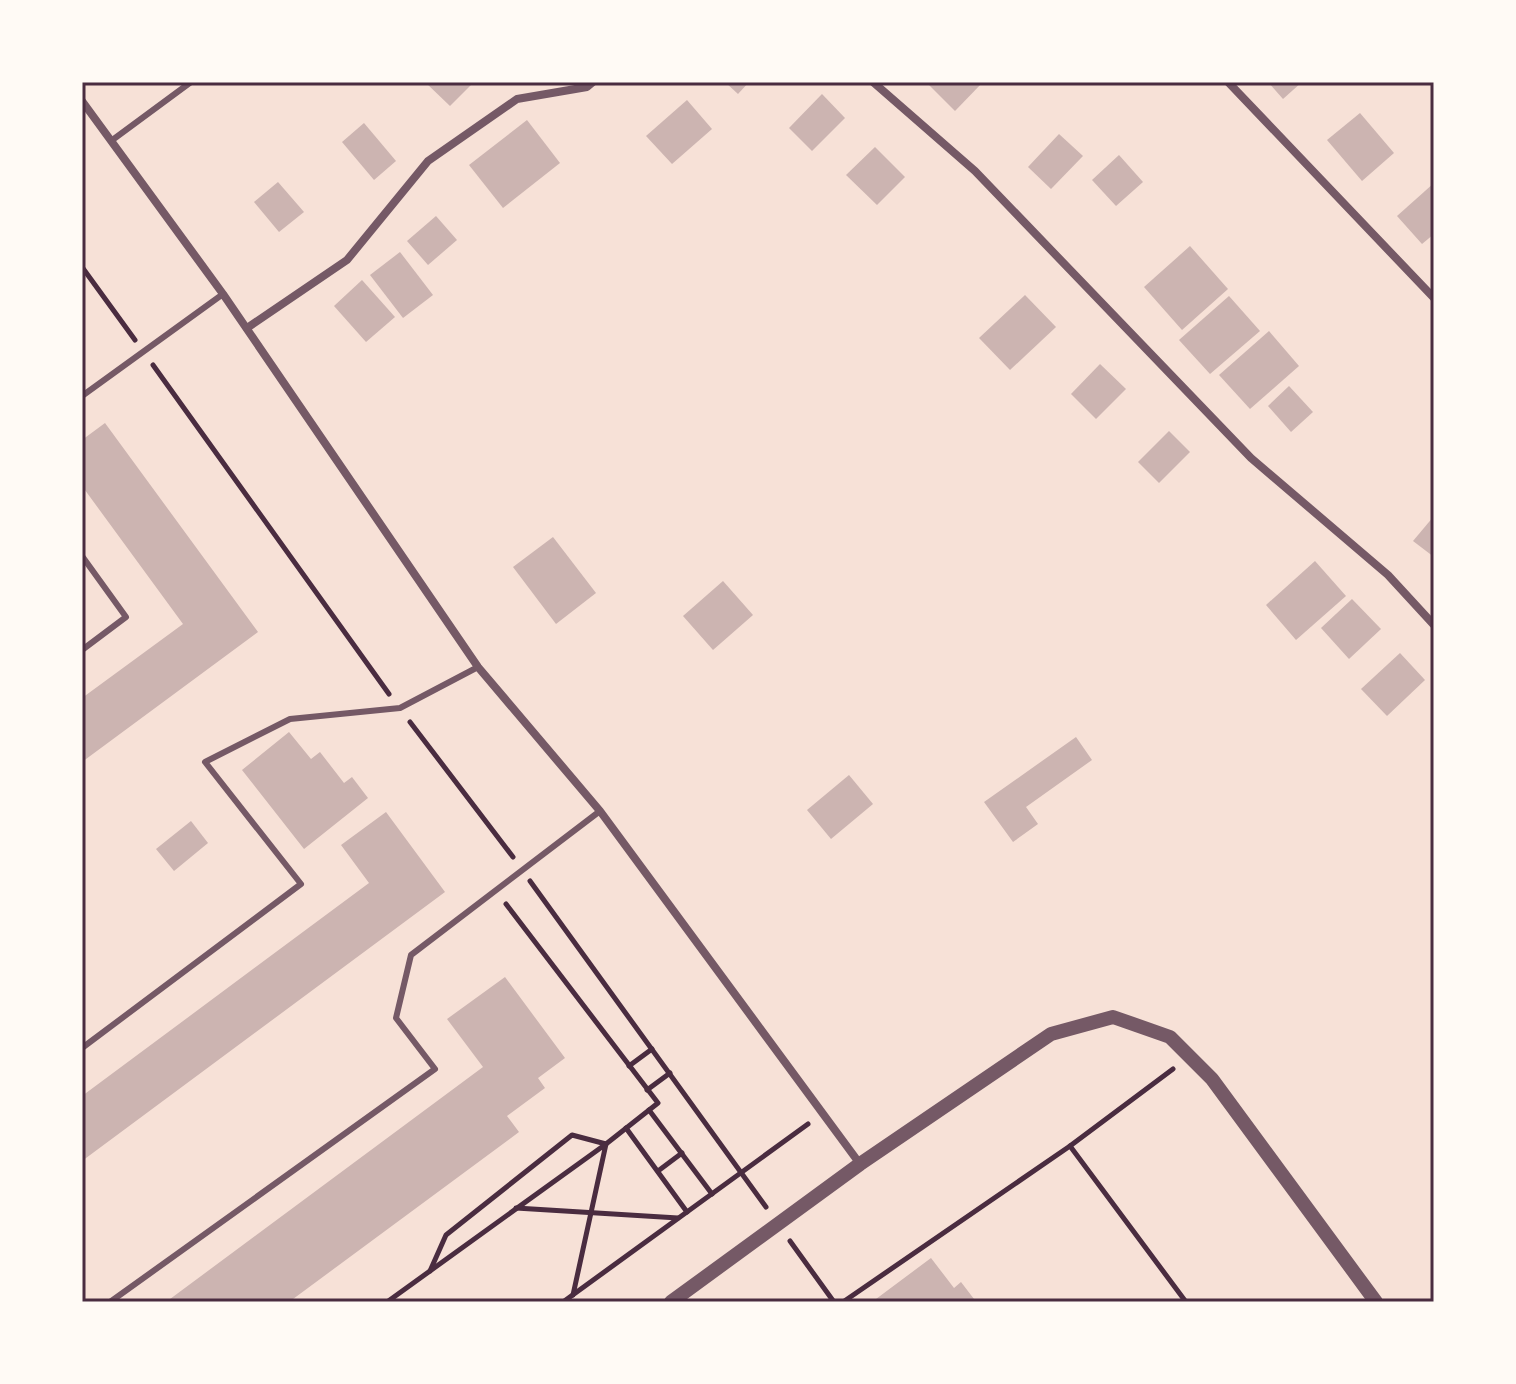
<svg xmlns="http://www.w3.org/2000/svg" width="1516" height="1384" font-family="'Noto Sans',sans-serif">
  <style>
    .building { fill: #ccb4b1 }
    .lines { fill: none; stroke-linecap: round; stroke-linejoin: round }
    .path { stroke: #4a2c40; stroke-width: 5 }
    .service { stroke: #755966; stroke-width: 6 }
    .minor { stroke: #755966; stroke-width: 8 }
    .tertiary { stroke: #755966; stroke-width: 14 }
    .neatline { fill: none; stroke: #4a2c40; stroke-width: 3 }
  </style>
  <rect width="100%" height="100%" fill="#f7e1d7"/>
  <g class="building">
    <path d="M425,82h49l-24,24z"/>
    <path d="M725,82h24l-11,12z"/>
    <path d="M926,82h57l-28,29z"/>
    <path d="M1268,82h34l-19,17z"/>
    <path d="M822,94l23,24 -33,33 -23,-23z"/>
    <path d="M687,100l25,29 -40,35 -26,-28z"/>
    <path d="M1360,113l34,40 -32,28 -35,-41z"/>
    <path d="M527,120l33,43 -57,45 -34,-43z"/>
    <path d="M364,123l32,38 -22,19 -32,-38z"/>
    <path d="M1059,134l24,22 -32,33 -23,-22z"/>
    <path d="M875,147l30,30 -28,28 -31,-30z"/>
    <path d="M1119,155l24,27 -27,24 -24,-26z"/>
    <path d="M278,182l26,30 -25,20 -25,-30z"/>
    <path d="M1434,183v51l-12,10 -25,-28z"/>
    <path d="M436,216l21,24 -29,25 -21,-24z"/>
    <path d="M1190,246l38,43 -46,41 -38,-43z"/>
    <path d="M400,252l33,43 -30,23 -33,-43z"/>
    <path d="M362,280l33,37 -29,25 -32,-36z"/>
    <path d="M1025,295l31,32 -46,43 -31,-32z"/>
    <path d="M1229,296l31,35 -50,43 -31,-34z"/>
    <path d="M1269,331l30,35 -49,43 -31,-34z"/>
    <path d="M1100,364l26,25 -30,30 -25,-25z"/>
    <path d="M1289,386l24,26 -22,20 -23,-26z"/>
    <path d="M105,423l153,209 -176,130v-64l101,-74 -101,-138v-46z"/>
    <path d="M1169,431l21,21 -31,31 -21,-21z"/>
    <path d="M1434,516v41l-21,-16z"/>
    <path d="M553,537l43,56 -40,31 -43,-57z"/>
    <path d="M1315,561l31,35 -50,44 -30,-35z"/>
    <path d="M723,581l30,34 -40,35 -30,-34z"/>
    <path d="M1352,599l29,30 -32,30 -28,-31z"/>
    <path d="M1400,653l25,27 -38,36 -26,-27z"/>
    <path d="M289,732l22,27 9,-7 24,31 8,-6 16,21 -64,51 -62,-79z"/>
    <path d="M1076,737l16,23 -66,47 12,17 -25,18 -29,-40z"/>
    <path d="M849,775l24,29 -42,35 -24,-29z"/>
    <path d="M386,812l59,80 -363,269v-65l287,-213 -28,-38z"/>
    <path d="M191,821l17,22 -34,28 -18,-22z"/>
    <path d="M505,977l60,81 -27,20 7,10 -38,28 12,16 -230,170h-123l317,-235 -36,-48z"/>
    <path d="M931,1258l23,30 7,-6 13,17 -3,3h-99z"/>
  </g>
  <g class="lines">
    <g class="path">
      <path d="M82,267l53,73"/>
      <path d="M153,365l236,329"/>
      <path d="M410,722l103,135"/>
      <path d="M530,881l236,326"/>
      <path d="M629,1066l23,-17"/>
      <path d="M647,1090l23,-17"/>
      <path d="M649,1110l63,84"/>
      <path d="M626,1128l61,84"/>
      <path d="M1070,1146l116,156"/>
      <path d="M658,1171l24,-18"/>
      <path d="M516,1208l162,10"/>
      <path d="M790,1241l44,61"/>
      <path d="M430,1271l16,-36 126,-100 34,9 52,-41 -152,-199"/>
      <path d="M387,1302l219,-158 -33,151"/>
      <path d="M563,1302l245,-178"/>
      <path d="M843,1302l227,-156 103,-77"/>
    </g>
    <g class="service">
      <path d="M111,141l80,-59"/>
      <path d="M82,396l141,-102"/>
      <path d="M82,556l44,61 -44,33"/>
      <path d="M82,1048l219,-164 -96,-122 85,-43 110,-11 78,-41"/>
      <path d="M110,1302l325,-233 -39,-51 15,-63 189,-144"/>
    </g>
    <g class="minor">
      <path d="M873,82l102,89 276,287 137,117 46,50"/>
      <path d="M1228,82l206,216"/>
      <path d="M82,101l141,193 255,373 122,144 260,353"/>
      <path d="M247,328l100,-68 81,-99 89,-62 70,-12 6,-5"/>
    </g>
    <path class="tertiary" d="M671,1302l189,-138 191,-130 62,-17 57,20 42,42 164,223"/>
  </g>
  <rect width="1516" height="1384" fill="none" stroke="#fffaf5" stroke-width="168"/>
  <rect x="84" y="84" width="1348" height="1216" class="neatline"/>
</svg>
